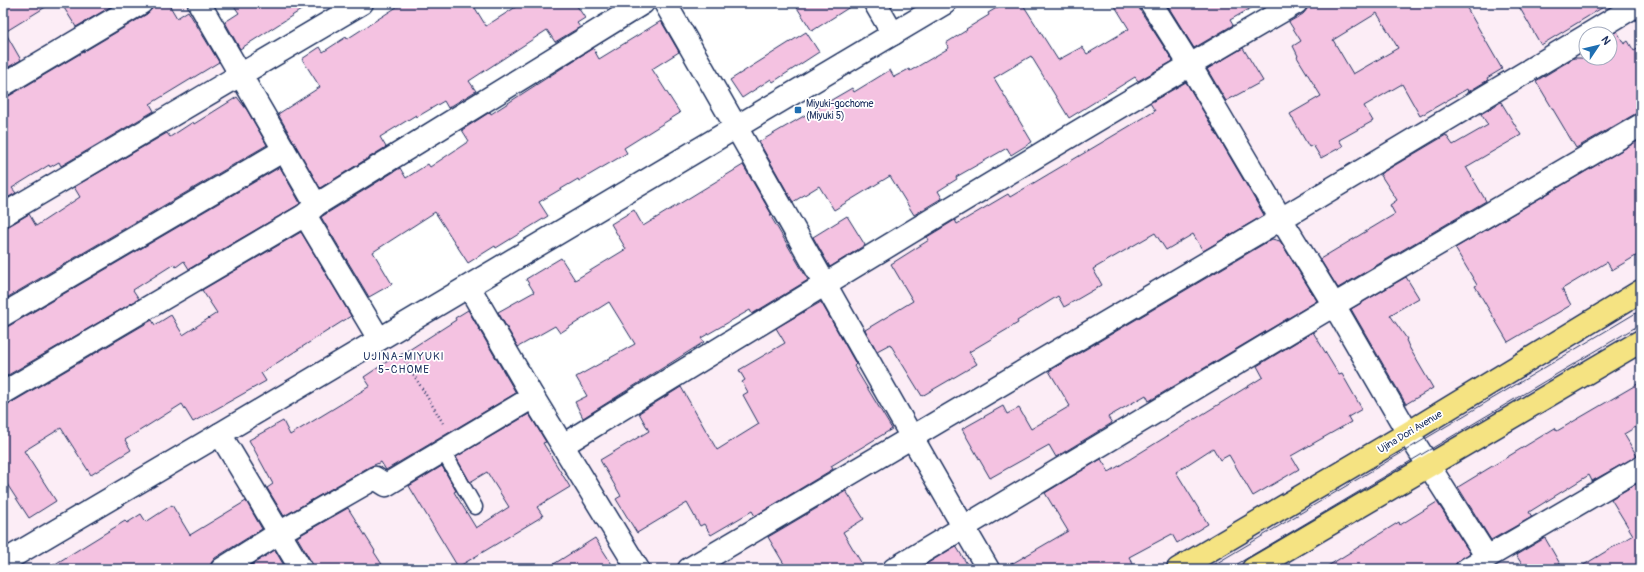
<svg xmlns="http://www.w3.org/2000/svg" width="1644" height="572" font-family="Pangolin,sans-serif">
  <style>
    .built { fill: #fcedf6; fill-rule: evenodd }
    .building { fill: #f4c2e1; stroke: #1b2f5e; fill-rule: evenodd }
    .lines { fill: none; stroke-linecap: round; stroke-linejoin: round }
    .service-casing { stroke: #1b2f5e; stroke-width: 17 }
    .minor-casing { stroke: #1b2f5e; stroke-width: 25 }
    .tertiary-casing { stroke: #1b2f5e; stroke-width: 25 }
    .trunk-casing { stroke: #1b2f5e; stroke-width: 25 }
    .path { stroke: #1b2f5e; stroke-width: 2.5; stroke-dasharray: 1 3; stroke-linecap: butt }
    .service { stroke: #fff; stroke-width: 14 }
    .minor { stroke: #fff; stroke-width: 22 }
    .tertiary { stroke: #fff; stroke-width: 22 }
    .trunk { stroke: #f5e382; stroke-width: 22 }
    .tram { stroke: #1b2f5e; stroke-width: 1 }
    .poi-dot { fill: #1f6fb2; stroke: #fff; stroke-width: 1.5 }
    .labels { text-anchor: middle; dominant-baseline: central; stroke-width: 3.5; stroke-linejoin: round; paint-order: stroke }
    .poi-label { font-size: 10px; fill: #1b2f5e; stroke: #fff; text-anchor: start }
    .street-label { font-size: 10px; fill: #1b2f5e; stroke: #fff }
    .neighbourhood-label { font-size: 11px; letter-spacing: 1px; fill: #1b2f5e; stroke: #fff }
  </style>
  <rect width="100%" height="100%" fill="#fff"/>
  <filter id="ink" filterUnits="userSpaceOnUse"><feTurbulence type="fractalNoise" baseFrequency=".025" numOctaves="2"/><feDisplacementMap in="SourceGraphic" scale="8" xChannelSelector="R" yChannelSelector="G"/><feConvolveMatrix kernelMatrix="1 2 1 2 8 2 1 2 1" color-interpolation-filters="sRGB"/></filter>
  <g filter="url(#ink)">
    <path class="built" d="M3,3h189l124,197 -10,16 74,126 90,-54 97,156 753,-441h313l8,14v552h-1638zM1586,34h24v24h-24z"/>
    <g class="building">
      <path d="M3,3h49l-47,29 16,28 -18,10z"/>
      <path d="M61,3h56l-41,24z"/>
      <path d="M153,3h15l9,15 11,-7 31,51 -69,42 4,7 -93,55 -2,-4 -9,5 -1,-2 -37,23 4,5 -13,7v-103l6,-1 138,-82 5,-5z"/>
      <path d="M232,3h80l-72,46 -15,-27 14,-9z"/>
      <path d="M403,3h69l14,23 36,-23h53l10,15 -8,5 3,4 -25,15 -8,-12 -78,51 7,10 -28,17 -4,-7 -27,16 -1,-2 -36,22 6,10 -66,41 -42,-74 42,-27 -18,-28 18,-12 3,5 23,-15 1,2z"/>
      <path d="M794,3h62l-44,28z"/>
      <path d="M1005,3h17l36,57 24,-13 5,7 42,-25 -16,-26h26l1,7 33,51 -35,20 -3,-4 -66,41 -38,-62 -37,22 38,64 -21,13 -4,-7 -51,29 1,2 -19,12 4,7 -28,17 -24,-39 -56,34 -15,-24 -26,16 -34,-60 93,-54 2,4 36,-22 4,7 15,-8 1,2 39,-23 -3,-5 21,-13 -1,-1 23,-14 -1,-2z"/>
      <path d="M1166,3h94l-30,17 3,5 -39,23z"/>
      <path d="M1308,3h156l38,66 -15,9 1,2 -20,12 -1,-3 -47,27 -18,-32 -38,22 9,15 -34,19 4,6 -22,12 -8,-13 -4,2 -19,-33 31,-18 -24,-39 1,-1 -5,-10 8,-5 -12,-19 14,-8 4,-5zM1377,13l21,35 -45,26 -20,-34z"/>
      <path d="M1517,3h93l-69,42z"/>
      <path d="M661,21l18,31 -27,17 28,44 -56,35 3,5 -48,28 -1,-2 -39,23 9,14 -52,32 -1,-2 -27,17 -33,-51 -62,40 19,32 -23,13 -48,-80 79,-49 6,10 22,-14 2,3 39,-26 -7,-11 28,-18 1,2 102,-66 6,11z"/>
      <path d="M1617,31l7,13 4,-3 6,10 7,-4v66l-6,1 -59,34 -40,-67 38,-23h36v-22z"/>
      <path d="M806,32l13,20 -46,30 -2,-3 -29,19 -12,-18z"/>
      <path d="M1243,48l20,33 -37,20 -19,-32z"/>
      <path d="M1186,82l78,133 -61,36 -10,-17 -27,16 -11,-17 -62,36 9,16 -38,22 -6,-11 -41,25 1,2 -49,29 8,12 -55,32 -32,-52 -13,7 -12,-21 48,-29 -22,-37 38,-24 -2,-3 28,-17 2,4 51,-30 2,3 145,-86 -5,-8z"/>
      <path d="M237,97l10,13 20,35 -264,155v-73l6,-1 20,-12 7,12 44,-29 -6,-10 93,-54 3,4 23,-15 1,2z"/>
      <path d="M1501,102l20,33 -55,32 20,34 -148,87 -18,-29 75,-45 -5,-9 7,-5 -17,-26 66,-39 7,10 35,-20 -7,-11z"/>
      <path d="M1641,139v114l-29,17 -5,-8 -45,27 9,16 -63,37 -33,-56 2,-1 -22,-37z"/>
      <path d="M743,165l29,50h-2l38,65 -56,34 -2,-4 -49,28 3,4 -121,76 -8,-16 12,-6 -11,-19 59,-33 -26,-42 -49,31 -5,-7 -37,21 -20,-35 36,-20 -8,-13 35,-21 14,22 51,-31 -15,-25 23,-14 9,16z"/>
      <path d="M280,167l20,36 -2,2 -109,64 -5,-8 -8,6 -2,-3 -41,26 6,9 -136,79v-51l6,-1z"/>
      <path d="M847,216l18,29 -35,22 -17,-30z"/>
      <path d="M301,232l50,84 -90,57 5,8 -73,41 -11,-18 -57,36 6,10 -40,25 -30,-47 -37,23 32,50 -27,17 -26,-40v-73l6,-1 143,-84 3,5 16,-10 12,20 34,-22 -15,-23z"/>
      <path d="M1272,239l8,2 37,60 -168,100 -3,-6 -38,22 4,6 -56,34 -7,-12 -59,33 -28,-49 41,-23 4,8 12,-6 12,21 39,-23 -21,-35z"/>
      <path d="M1406,277l13,21 -29,17 17,24 -1,1 3,7 24,41 -27,16 -55,-95z"/>
      <path d="M821,302l35,62 -2,2 38,63 -61,37 2,3 -78,47 -3,-5 -41,24 -7,-11 -4,2 -13,-23 -50,30 -21,-34 5,-3 -21,-36 49,-29 -10,-18 42,-26 36,63 42,-26 -16,-29 5,-3 -6,-10 3,-2 -6,-10 46,-27 -9,-15z"/>
      <path d="M468,310l48,83 -130,77 -5,-8 -12,5 -85,49 -17,-28 6,-4 -24,-44 34,-19 7,14 56,-34 24,-15 -6,-9 33,-22 1,2 58,-37 -1,-2z"/>
      <path d="M1313,332l26,43 3,-1 20,35 -14,8 3,5 -60,34 8,13 -46,27 -24,-41 -9,5 -7,-12 -37,24 32,52 -31,19 -5,-9 -43,23 7,12h-133l65,-38 -23,-38 56,-34 8,13 154,-95 -6,-11z"/>
      <path d="M1641,382v42l-17,10 13,22 -45,25 -3,-6 -60,37 3,5 -41,23 -33,-53 97,-59 2,3z"/>
      <path d="M529,414l17,28 -3,1 27,44 -33,20 6,9 -85,51 -49,-81 33,-20 14,25 -2,1 22,36 33,-21 -22,-35 -17,10 -14,-25z"/>
      <path d="M1636,484l5,8v77h-64l56,-34 -22,-36z"/>
      <path d="M846,491l18,28 -21,13 22,37h-78l-19,-32z"/>
      <path d="M246,501l16,28 -47,29 -4,5 -1,6h-163l78,-48 2,2 14,-9 5,8 26,-17 18,30z"/>
      <path d="M1437,502l33,51 -14,10 -1,6h-132l76,-47 1,3z"/>
      <path d="M348,508l27,43 -1,1 11,17h-72l-1,-6 -15,-26z"/>
      <path d="M595,538l20,31h-69z"/>
      <path d="M1545,538l18,31h-38l-9,-14z"/>
      <path d="M956,546l14,23h-52z"/>
      <path d="M275,550l11,19h-41z"/>
    </g>
    <g class="lines">
      <g class="service-casing">
        <path id="service" d="M443,451l32,56"/>
      </g>
      <g class="minor-casing">
        <g id="minor">
          <path d="M199,3l117,202"/>
          <path d="M665,3c109,188 213,378 323,566"/>
          <path d="M875,3l18,31"/>
          <path d="M1151,3l39,62 91,154 53,86 74,128 79,124"/>
          <path d="M1589,34l51,-31"/>
          <path d="M3,85l138,-82"/>
          <path d="M3,215l359,-212"/>
          <path d="M305,215l74,124"/>
          <path d="M469,287l64,110 105,172"/>
          <path d="M3,315l281,-165"/>
          <path d="M3,393l302,-178 11,-10 327,-202"/>
          <path d="M220,434l81,135"/>
          <path d="M563,445c243,-150 487,-299 733,-442"/>
          <path d="M222,569l57,-36 96,-55 11,7 147,-88"/>
          <path d="M689,569l592,-350 305,-183"/>
          <path d="M894,569l440,-264 307,-180"/>
          <path d="M1467,569l174,-102"/>
        </g>
      </g>
      <g class="tertiary-casing">
        <path id="tertiary" d="M3,562l217,-128 725,-431"/>
      </g>
      <g class="trunk-casing">
        <g id="trunk">
          <path d="M1178,569l230,-136 233,-142"/>
          <path d="M1253,569l388,-228"/>
        </g>
      </g>
      <path class="path" d="M401,354l42,69"/>
      <use href="#service" class="service"/>
      <use href="#minor" class="minor"/>
      <use href="#tertiary" class="tertiary"/>
      <use href="#trunk" class="trunk"/>
      <g class="tram">
        <path d="M1207,569l434,-259"/>
        <path d="M1229,569l412,-245"/>
      </g>
    </g>
  </g>
  <rect class="poi-dot" x="794" y="106" width="8" height="8" rx="2"/>
  <g class="labels">
    <g class="poi-label">
      <text x="806" y="104">Miyuki-gochome<tspan x="806" dy="12">(Miyuki 5)</tspan></text>
    </g>
    <g class="street-label">
      <text transform="translate(1410 432) rotate(-31)">Ujina Dori Avenue</text>
    </g>
    <g class="neighbourhood-label">
      <text x="404" y="356">UJINA-MIYUKI<tspan x="404" dy="13">5-CHOME</tspan></text>
    </g>
  </g>
  <rect width="1644" height="572" fill="none" stroke="#fff" stroke-width="16"/>
  <rect x="8" y="8" width="1628" height="556" fill="none" stroke="#1b2f5e" stroke-width="1.5" filter="url(#ink)"/>
  <g transform="translate(1598 46) rotate(55)"><circle r="19" fill="#ffffff" stroke="#a4acbf"/>
  <path d="M0-3L7 15L0 10L-7 15Z" fill="#1f6fb2"/>
  <text y="-6" font-size="11" font-weight="bold" text-anchor="middle" fill="#1b2f5e">N</text>
  </g>
</svg>
